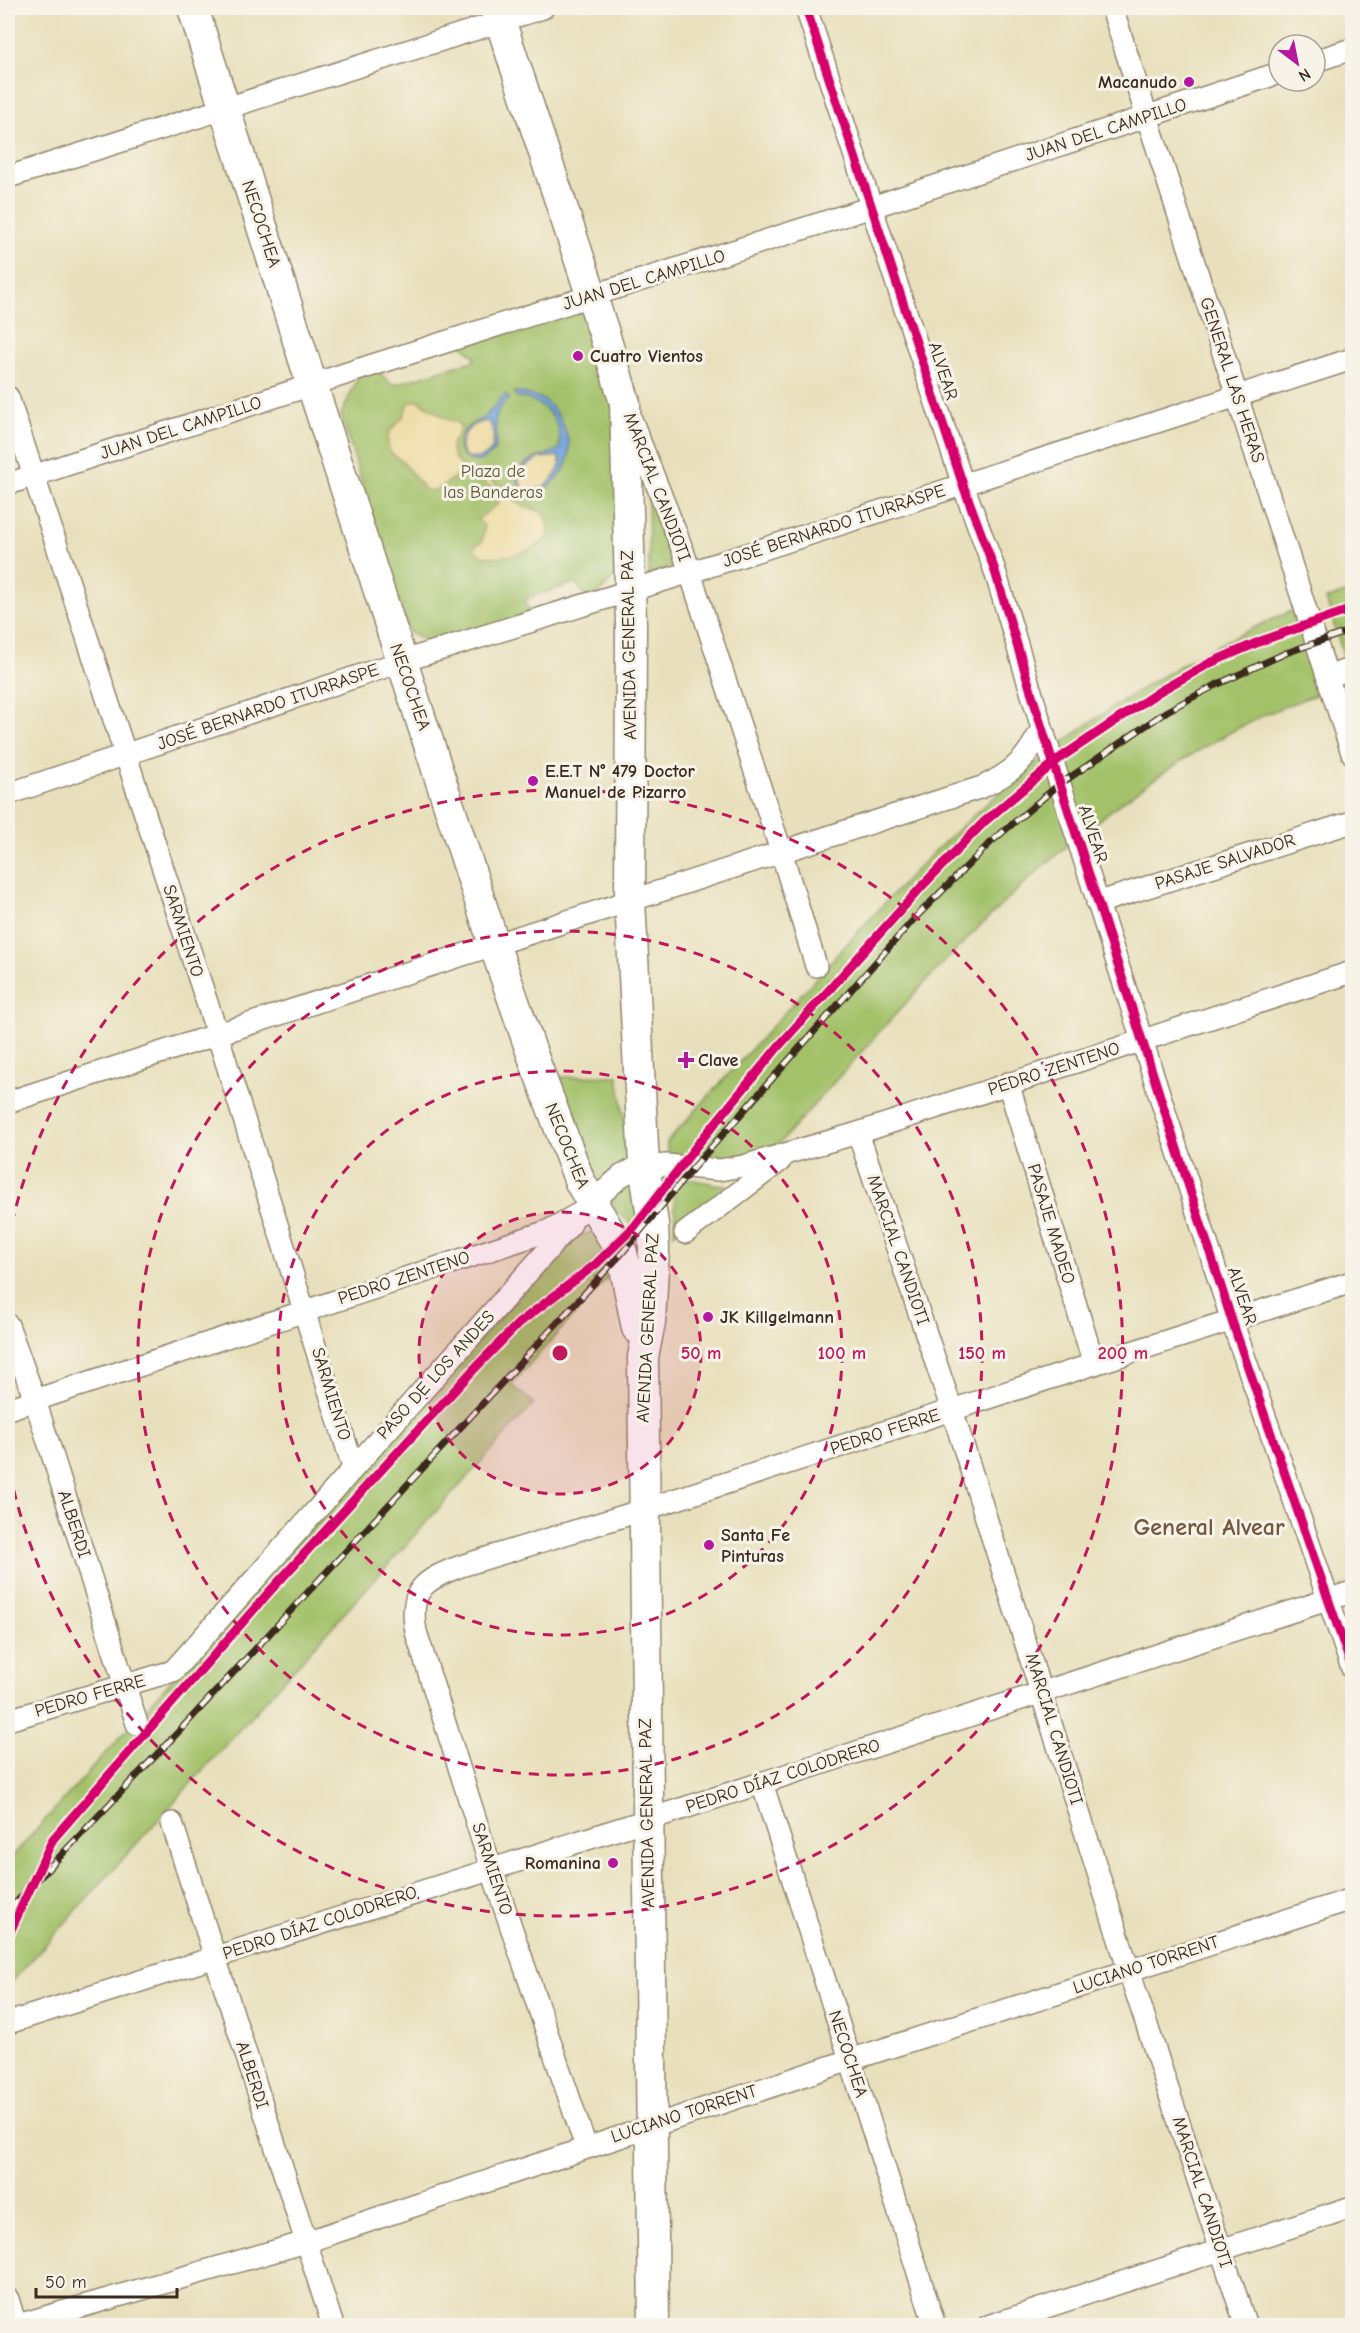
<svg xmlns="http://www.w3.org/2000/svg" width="1360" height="2333" font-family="'Comic Neue',sans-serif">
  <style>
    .green { fill: #a3c169; stroke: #6f7644; stroke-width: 1.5 }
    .sand { fill: #eeda9e; stroke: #94825e; stroke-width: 1.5 }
    .water { fill: #6fa2db; stroke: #55667c; stroke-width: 1.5; fill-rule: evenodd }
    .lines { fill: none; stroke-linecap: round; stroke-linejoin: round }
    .street-casing { stroke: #92856d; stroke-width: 24 }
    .secondary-casing { stroke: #92856d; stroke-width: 33 }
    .street { stroke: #fff; stroke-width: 21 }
    .secondary { stroke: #fff; stroke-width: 30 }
    .rail-casing { stroke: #3b2a1e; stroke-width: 7 }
    .rail { stroke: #f7f3e8; stroke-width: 4.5; stroke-dasharray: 14; stroke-linecap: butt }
    .cycleway-casing { stroke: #f7f3e8; stroke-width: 13 }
    .cycleway { stroke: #d6006c; stroke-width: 9 }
    .ring { fill: none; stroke: #c2185b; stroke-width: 3; stroke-dasharray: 10 8 }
    .poi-dot { fill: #b5179e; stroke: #f7f3e8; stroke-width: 2 }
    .labels { text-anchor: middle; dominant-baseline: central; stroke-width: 6; stroke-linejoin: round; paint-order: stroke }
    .poi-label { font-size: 18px; font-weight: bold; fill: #3b2a1e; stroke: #f7f3e8; text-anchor: start }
    .street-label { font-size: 18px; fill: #3b2a1e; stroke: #f7f3e8 }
    .park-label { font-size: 18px; fill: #5a5734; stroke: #f7f3e8 }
    .district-label { font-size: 24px; font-weight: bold; fill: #74583f; stroke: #f7f3e8 }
    .centre { fill: #c2185b; stroke: #f7f3e8; stroke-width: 3 }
    .ring-label { font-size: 18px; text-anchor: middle; font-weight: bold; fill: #c2185b; stroke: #f7f3e8; stroke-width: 6; stroke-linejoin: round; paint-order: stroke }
  </style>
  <rect width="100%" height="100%" fill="#f7f3e8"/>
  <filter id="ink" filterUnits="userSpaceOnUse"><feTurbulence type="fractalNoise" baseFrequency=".0167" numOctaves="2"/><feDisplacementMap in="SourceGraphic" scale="12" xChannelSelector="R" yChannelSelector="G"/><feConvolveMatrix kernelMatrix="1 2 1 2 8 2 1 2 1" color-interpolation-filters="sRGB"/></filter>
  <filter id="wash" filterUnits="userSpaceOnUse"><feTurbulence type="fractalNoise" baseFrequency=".008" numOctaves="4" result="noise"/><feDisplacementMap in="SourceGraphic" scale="24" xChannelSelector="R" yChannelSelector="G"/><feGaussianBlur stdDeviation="1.35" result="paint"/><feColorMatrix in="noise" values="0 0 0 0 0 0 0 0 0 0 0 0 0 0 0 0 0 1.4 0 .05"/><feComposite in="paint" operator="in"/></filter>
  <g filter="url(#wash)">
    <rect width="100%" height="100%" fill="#e8e0bc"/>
    <g class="green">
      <path d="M575,309l20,17 25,77 2,166 -24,25 -11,3 -12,-14 -45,14 -6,6 10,11 -102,31 -24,-14 -67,-216 17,-38 18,-7 17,15 80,-24 2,-4 -14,-13z"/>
      <path d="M648,482l26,84 -25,8z"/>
      <path d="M1352,591v67l-7,3 -19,-62z"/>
      <path d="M1299,608l25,84c-23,8 -46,16 -68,27 -196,97 -337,270 -481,429 -39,13 -63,11 -103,6l-5,-4v-8c56,-62 112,-124 168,-185 33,-36 65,-72 100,-106 107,-103 226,-187 364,-243z"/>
      <path d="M618,1076l11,74c-3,16 -17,26 -33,27l-9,-13 -27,-87z"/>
      <path d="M671,1176l61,11 -58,47 1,-29z"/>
      <path d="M635,1180l6,66c-3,-7 -4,-15 -10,-22 -4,-5 -10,-8 -14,-13 -12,-15 6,-26 18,-31z"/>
      <path d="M596,1231c6,14 16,30 12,46l-97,108 23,18 -526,583v-125l557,-615 16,-11z"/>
    </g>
    <g class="sand">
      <path d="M417,400l30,19 10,3 4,7 -10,17c1,6 2,12 7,17 7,8 20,9 29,14 13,8 20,19 32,27 18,11 25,-2 30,29 -7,19 -56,31 -73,19l-2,-6 8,-4 3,-16 -8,-6 22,-17c0,-10 -5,-14 -13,-19 -38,-26 -34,11 -61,6l-23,-29 -12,-9 -2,-7v-9l3,-6 12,-13 5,-13z"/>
      <path d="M489,421l5,12 -2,16c-8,9 -14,11 -26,8l-5,-7c-1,-18 11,-27 28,-29z"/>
      <path d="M558,456l3,8c-7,16 -17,29 -37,25l-5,-9 4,-12 17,-10z"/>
    </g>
    <g class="water">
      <path d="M514,392c11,1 22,3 31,9 14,11 27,37 24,54 -4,20 -24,43 -46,37l-6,-12c3,-26 26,-20 42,-31 5,-28 -15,-49 -42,-52zM558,456l3,8c-7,16 -17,30 -37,25l-5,-9 4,-13 17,-9z"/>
      <path d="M506,394l3,5c-27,18 -1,44 -21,58 -17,12 -36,-3 -26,-22 5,-12 16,-12 25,-20 7,-7 11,-15 19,-21zM489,421l5,12 -2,16c-8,9 -14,11 -26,8l-5,-7c-1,-18 12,-28 28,-29z"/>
    </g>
  </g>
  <g filter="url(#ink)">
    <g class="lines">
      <g class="street-casing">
        <g id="street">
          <path d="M806,8l157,477 31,83 48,160 190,593 120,347"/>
          <path d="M1112,8l240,745"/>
          <path d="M1315,61l37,-12"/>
          <path d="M8,177l535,-169"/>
          <path d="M8,397l209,636 136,434"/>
          <path d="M631,419l52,132 98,300 35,115"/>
          <path d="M8,484l349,-114 515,-163 407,-134"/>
          <path d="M1328,677l24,-9"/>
          <path d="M8,794l395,-133 323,-100 626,-202"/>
          <path d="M1097,903l255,-81"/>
          <path d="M1008,1083l86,281"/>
          <path d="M8,1102l974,-315c32,-15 45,-28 60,-59"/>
          <path d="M858,1133l94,277 177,561 117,355"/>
          <path d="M685,1233l95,-72"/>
          <path d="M8,1325l27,75 102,324"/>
          <path d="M8,1409l540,-178 32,-18 41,-37 15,-8 30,-3 53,5 24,-4 115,-33 494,-161"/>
          <path d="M8,1720l165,-49 398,-447"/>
          <path d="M762,1783l173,543"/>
          <path d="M172,1823l161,503"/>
          <path d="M8,2023l639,-203 705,-228"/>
          <path d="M586,2147l-95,-279 -75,-236c-8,-43 8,-52 45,-66l182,-56 451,-146 258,-82"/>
          <path d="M8,2299l8,27"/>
          <path d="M14,2326l292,-84 544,-182 502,-161"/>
          <path d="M988,2326l364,-119"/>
        </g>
      </g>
      <g class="secondary-casing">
        <g id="secondary">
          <path d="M193,8l119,377 182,559 42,121 44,117 42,71 15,75"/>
          <path d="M496,8l107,322 22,73 6,220 -1,277 14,265 9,59 1,26 -4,72 -7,35 11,969"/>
        </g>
      </g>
      <use href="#street" class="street"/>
      <use href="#secondary" class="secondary"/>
      <g class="rail-casing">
        <path id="rail" d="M8,1911l174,-183 440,-475 71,-85 221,-249 77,-77 65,-55 111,-76 49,-26 70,-32 66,-23"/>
      </g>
      <use href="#rail" class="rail"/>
      <g class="cycleway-casing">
        <g id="cycleway">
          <path d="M806,8l157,477 31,83 48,160 190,593 120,347"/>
          <path d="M8,1936l45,-97 217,-248 206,-224 43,-44 77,-59 38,-37 64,-83 80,-97 146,-163 60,-62 76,-64 100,-67 50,-28 51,-22 91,-32"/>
        </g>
      </g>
      <use href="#cycleway" class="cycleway"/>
    </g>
  </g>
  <circle cx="560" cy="1353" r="141" fill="#c2185b" fill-opacity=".12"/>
  <g class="ring">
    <circle cx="560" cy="1353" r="141"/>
    <circle cx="560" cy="1353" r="282"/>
    <circle cx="560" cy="1353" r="422"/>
    <path d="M8 1241A563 563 0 1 1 8 1465"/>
  </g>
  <g class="poi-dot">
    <circle cx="1189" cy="82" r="6"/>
    <circle cx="578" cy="356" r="6"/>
    <circle cx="533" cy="781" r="6"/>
    <path d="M683 1051h6v6h6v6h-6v6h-6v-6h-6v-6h6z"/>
    <circle cx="708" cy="1317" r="6"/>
    <circle cx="709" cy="1545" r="6"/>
    <circle cx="613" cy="1863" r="6"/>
  </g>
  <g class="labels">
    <g class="poi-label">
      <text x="1177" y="82" text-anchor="end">Macanudo</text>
      <text x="590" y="356">Cuatro Vientos</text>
      <text x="545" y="771">E.E.T N° 479 Doctor<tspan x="545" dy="21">Manuel de Pizarro</tspan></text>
      <text x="698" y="1060">Clave</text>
      <text x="720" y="1317">JK Killgelmann</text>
      <text x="721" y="1535">Santa Fe<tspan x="721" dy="21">Pinturas</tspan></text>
      <text x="601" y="1863" text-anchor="end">Romanina</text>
    </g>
    <g class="street-label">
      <text transform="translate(1106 130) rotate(-18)">JUAN DEL CAMPILLO</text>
      <text transform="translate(261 224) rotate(72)">NECOCHEA</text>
      <text transform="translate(644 280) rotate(-17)">JUAN DEL CAMPILLO</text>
      <text transform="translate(943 371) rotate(72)">ALVEAR</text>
      <text transform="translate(1232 380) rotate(72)">GENERAL LAS HERAS</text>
      <text transform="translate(181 428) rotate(-18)">JUAN DEL CAMPILLO</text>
      <text transform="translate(657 487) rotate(69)">MARCIAL CANDIOTI</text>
      <text transform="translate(834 526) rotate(-18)">JOSÉ BERNARDO ITURRASPE</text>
      <text transform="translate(629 645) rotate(-91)">AVENIDA GENERAL PAZ</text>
      <text transform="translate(410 687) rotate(71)">NECOCHEA</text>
      <text transform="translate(268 707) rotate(-19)">JOSÉ BERNARDO ITURRASPE</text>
      <text transform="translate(1093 834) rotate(72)">ALVEAR</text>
      <text transform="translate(1225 862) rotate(-18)">PASAJE SALVADOR</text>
      <text transform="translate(183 931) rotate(72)">SARMIENTO</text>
      <text transform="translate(1054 1069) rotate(-18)">PEDRO ZENTENO</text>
      <text transform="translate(567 1146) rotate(68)">NECOCHEA</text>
      <text transform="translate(1051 1224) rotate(73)">PASAJE MADEO</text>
      <text transform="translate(898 1250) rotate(71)">MARCIAL CANDIOTI</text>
      <text transform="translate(404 1278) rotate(-18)">PEDRO ZENTENO</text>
      <text transform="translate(1242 1296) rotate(72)">ALVEAR</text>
      <text transform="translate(648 1328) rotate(-87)">AVENIDA GENERAL PAZ</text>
      <text transform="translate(436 1375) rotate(-48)">PASO DE LOS ANDES</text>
      <text transform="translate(331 1394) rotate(73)">SARMIENTO</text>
      <text transform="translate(885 1432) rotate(-18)">PEDRO FERRE</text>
      <text transform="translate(74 1524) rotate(72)">ALBERDI</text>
      <text transform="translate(90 1696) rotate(-16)">PEDRO FERRE</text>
      <text transform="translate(1054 1729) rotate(73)">MARCIAL CANDIOTI</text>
      <text transform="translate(783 1776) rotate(-18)">PEDRO DÍAZ COLODRERO</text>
      <text transform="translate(647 1813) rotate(-91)">AVENIDA GENERAL PAZ</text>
      <text transform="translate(492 1869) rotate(72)">SARMIENTO</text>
      <text transform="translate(320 1923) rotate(-18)">PEDRO DÍAZ COLODRERO</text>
      <text transform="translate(1146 1965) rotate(-18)">LUCIANO TORRENT</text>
      <text transform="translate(848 2054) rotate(72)">NECOCHEA</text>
      <text transform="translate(252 2075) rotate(72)">ALBERDI</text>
      <text transform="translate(684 2114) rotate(-18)">LUCIANO TORRENT</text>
      <text transform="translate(1202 2192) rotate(72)">MARCIAL CANDIOTI</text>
    </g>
    <g class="park-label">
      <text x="493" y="471">Plaza de<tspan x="493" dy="21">las Banderas</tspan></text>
    </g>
    <g class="district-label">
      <text x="1209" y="1527">General Alvear</text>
    </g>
  </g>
  <circle cx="560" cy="1353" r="9" class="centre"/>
  <g class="ring-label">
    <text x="701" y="1359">50 m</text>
    <text x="842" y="1359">100 m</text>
    <text x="982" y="1359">150 m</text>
    <text x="1123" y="1359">200 m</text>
  </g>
  <rect width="1360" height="2333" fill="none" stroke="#f7f3e8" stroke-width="30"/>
  <g transform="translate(1297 63) rotate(148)"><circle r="28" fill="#f7f3e8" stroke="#aca397" stroke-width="1.5"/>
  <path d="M0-4.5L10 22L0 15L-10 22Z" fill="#b5179e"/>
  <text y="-9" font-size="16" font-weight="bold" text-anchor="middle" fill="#3b2a1e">N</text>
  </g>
  <path d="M36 2288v9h141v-9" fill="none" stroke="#3b2a1e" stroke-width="3"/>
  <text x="45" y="2288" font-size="18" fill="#3b2a1e" stroke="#f7f3e8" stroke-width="4.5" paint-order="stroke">50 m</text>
</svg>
